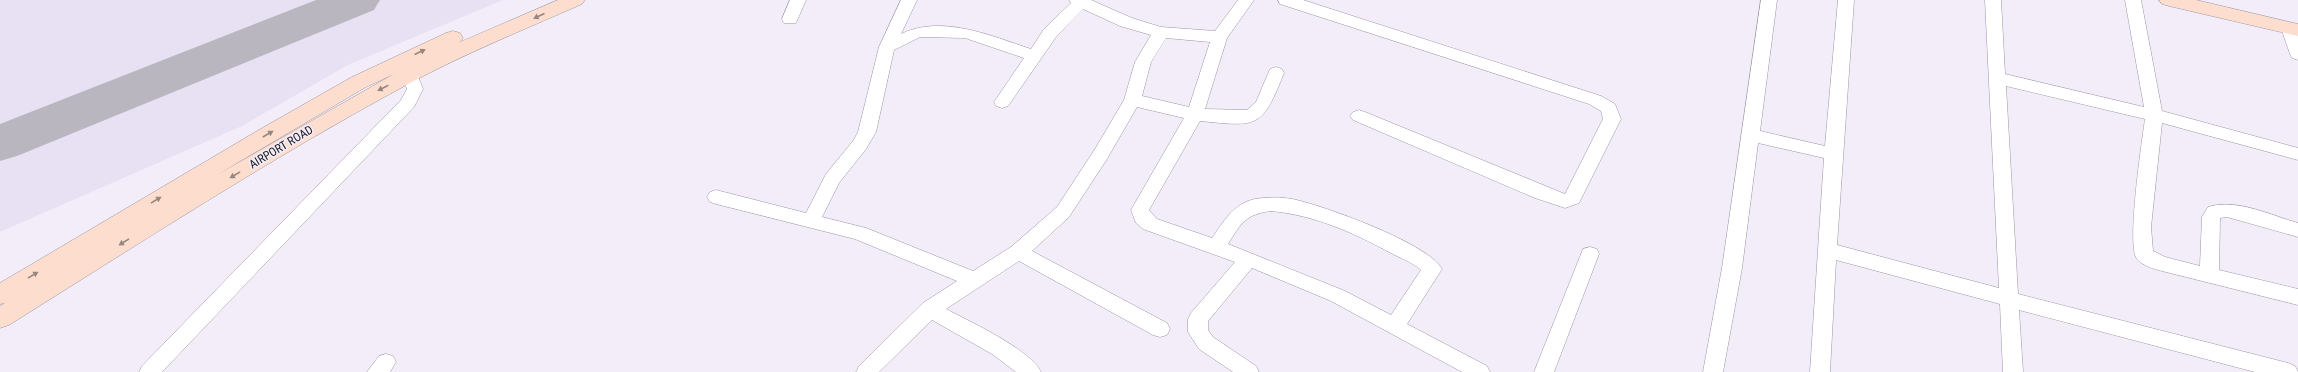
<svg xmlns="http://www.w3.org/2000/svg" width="2298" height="372" font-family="'Roboto Condensed',sans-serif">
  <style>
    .built { fill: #e8e1f4 }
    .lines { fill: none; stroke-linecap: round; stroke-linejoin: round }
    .taxiway { fill: #bab6c0; fill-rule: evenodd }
    .street-casing { stroke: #9b96a2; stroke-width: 1 }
    .secondary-casing { stroke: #9b96a2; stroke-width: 1 }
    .street { fill: #fff; fill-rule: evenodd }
    .secondary { fill: #fddece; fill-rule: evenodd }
    .oneway { fill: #98867f }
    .labels { text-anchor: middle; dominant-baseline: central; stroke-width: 3; stroke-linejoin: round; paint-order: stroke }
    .street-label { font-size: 12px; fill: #1c1a1f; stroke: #f2edf9 }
  </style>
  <rect width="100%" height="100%" fill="#f2edf9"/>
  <path class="built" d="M0,0h503l-155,65 -106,61 -242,106z"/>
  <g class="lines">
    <path class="taxiway" d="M316,0h64l-6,10 -357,146 -17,5v-37z"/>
    <g class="street-casing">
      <g id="street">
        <path d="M790,0h16l-10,23h-12l-2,-4z"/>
        <path d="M901,0h16l-16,34c41,-20 90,2 130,15l13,-20 27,-26 -2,-3h22l41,18 29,9 54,4 23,-31h16l-27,38 -22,71 42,1 9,-8 14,-33 6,-2 6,2 2,4c-22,55 -25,54 -84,48l-51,89 8,9 55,19c12,-17 21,-34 43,-39 12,-2 25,-2 37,0 30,6 136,44 150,70l-35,55 80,42 3,6h-28l-131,-71 -79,-33 -44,53v9l5,7 43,29 3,6h-26l-34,-23 -11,-17v-13l3,-6 44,-51 -92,-33 -7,-6 -5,-13 53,-92 -47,-11 -30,52 -38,58 -37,34 135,72 3,6 -3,6 -7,2 -7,-2 -134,-74 -73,48c23,12 85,41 95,63h-25l-24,-18 -60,-34 -53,52h-23l3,-6 64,-63 34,-22 -102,-42 -139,-35 -6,-2 -3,-5 3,-5 6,-2 90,23 20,-39 27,-33 5,-9 21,-85zM1083,9l37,17 31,9 -16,27 -11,38 -29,49 -38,58 -46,40 -38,24 -107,-43 -44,-11 17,-34 27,-34 10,-17 18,-82 26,-13 45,1 59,20 -30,44 2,4 6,2 6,-2 48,-69zM1166,38l44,4 -21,65 -47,-11 9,-34zM1271,211c43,4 81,21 118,41 11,6 23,10 32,18l-30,45 -46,-24 -117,-47c13,-21 18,-30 43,-33z"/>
        <path d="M1278,0h25l298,96 14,8 6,15 -42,84 -14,5 -30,-10 -182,-78 -3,-4 3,-4 6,-2 6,2 200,82 38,-75 -2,-8 -12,-7 -309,-100z"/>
        <path d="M1761,0h16l-17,131 65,15 13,-146h16l-17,245 162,43 -14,-288h16l4,74 139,33 -19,-107h16l21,111 136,37v12l-136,-37 -11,104 2,24 12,6 35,9 2,-49 6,-10c28,-9 62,8 90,16v14l-71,-20 -7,1 -1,52 79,19v16l-136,-34c-8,-2 -19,-5 -25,-12 -11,-13 5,-118 8,-140l-139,-33 12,208 270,69 7,3 3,6h-43l-236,-62 4,62h-20l-3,-68 -164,-44 -6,112h-20l14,-214 -66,-15 -16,125 -19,104h-20l19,-104z"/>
        <path d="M2289,23l6,1 3,7v29l-6,-2 -2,-4 -9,-26 2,-4z"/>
        <path d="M410,69l6,2 7,18 -9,18 -252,265h-23l3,-6 259,-266 6,-11 -5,-14 2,-4z"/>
        <path d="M1590,247l7,2 2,5 -45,118h-20l47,-118 2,-5z"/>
        <path d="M386,354l7,2 3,6 -6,10h-23l12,-16z"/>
      </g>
    </g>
    <g class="secondary-casing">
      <g id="secondary">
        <path d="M558,0h27l-3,4c-59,26 -118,50 -174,80 -137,74 -268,159 -399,241l-9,3v-22l5,-3 -5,1v-21l264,-156 88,-50 94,-44 7,-2 7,2 3,5 -3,4zM394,74l-179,102 151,-89z"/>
        <path d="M2159,0h37l102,24v12l-129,-30 -7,-2z"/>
      </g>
    </g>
    <use href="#street" class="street"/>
    <use href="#secondary" class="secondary"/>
  </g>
  <defs><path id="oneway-solid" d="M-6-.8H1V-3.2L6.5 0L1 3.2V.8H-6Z"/></defs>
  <g class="oneway">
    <use href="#oneway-solid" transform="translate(539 16) rotate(156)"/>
    <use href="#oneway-solid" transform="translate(420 52) rotate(-25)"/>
    <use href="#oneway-solid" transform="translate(383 88) rotate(153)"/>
    <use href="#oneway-solid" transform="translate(268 134) rotate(-30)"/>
    <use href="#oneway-solid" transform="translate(235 175) rotate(149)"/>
    <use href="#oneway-solid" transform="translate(156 200) rotate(-31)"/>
    <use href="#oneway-solid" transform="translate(124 242) rotate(148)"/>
    <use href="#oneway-solid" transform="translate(33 275) rotate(-31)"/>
  </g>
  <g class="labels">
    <g class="street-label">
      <text transform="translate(281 147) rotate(-31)">AIRPORT ROAD</text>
    </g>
  </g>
</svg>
